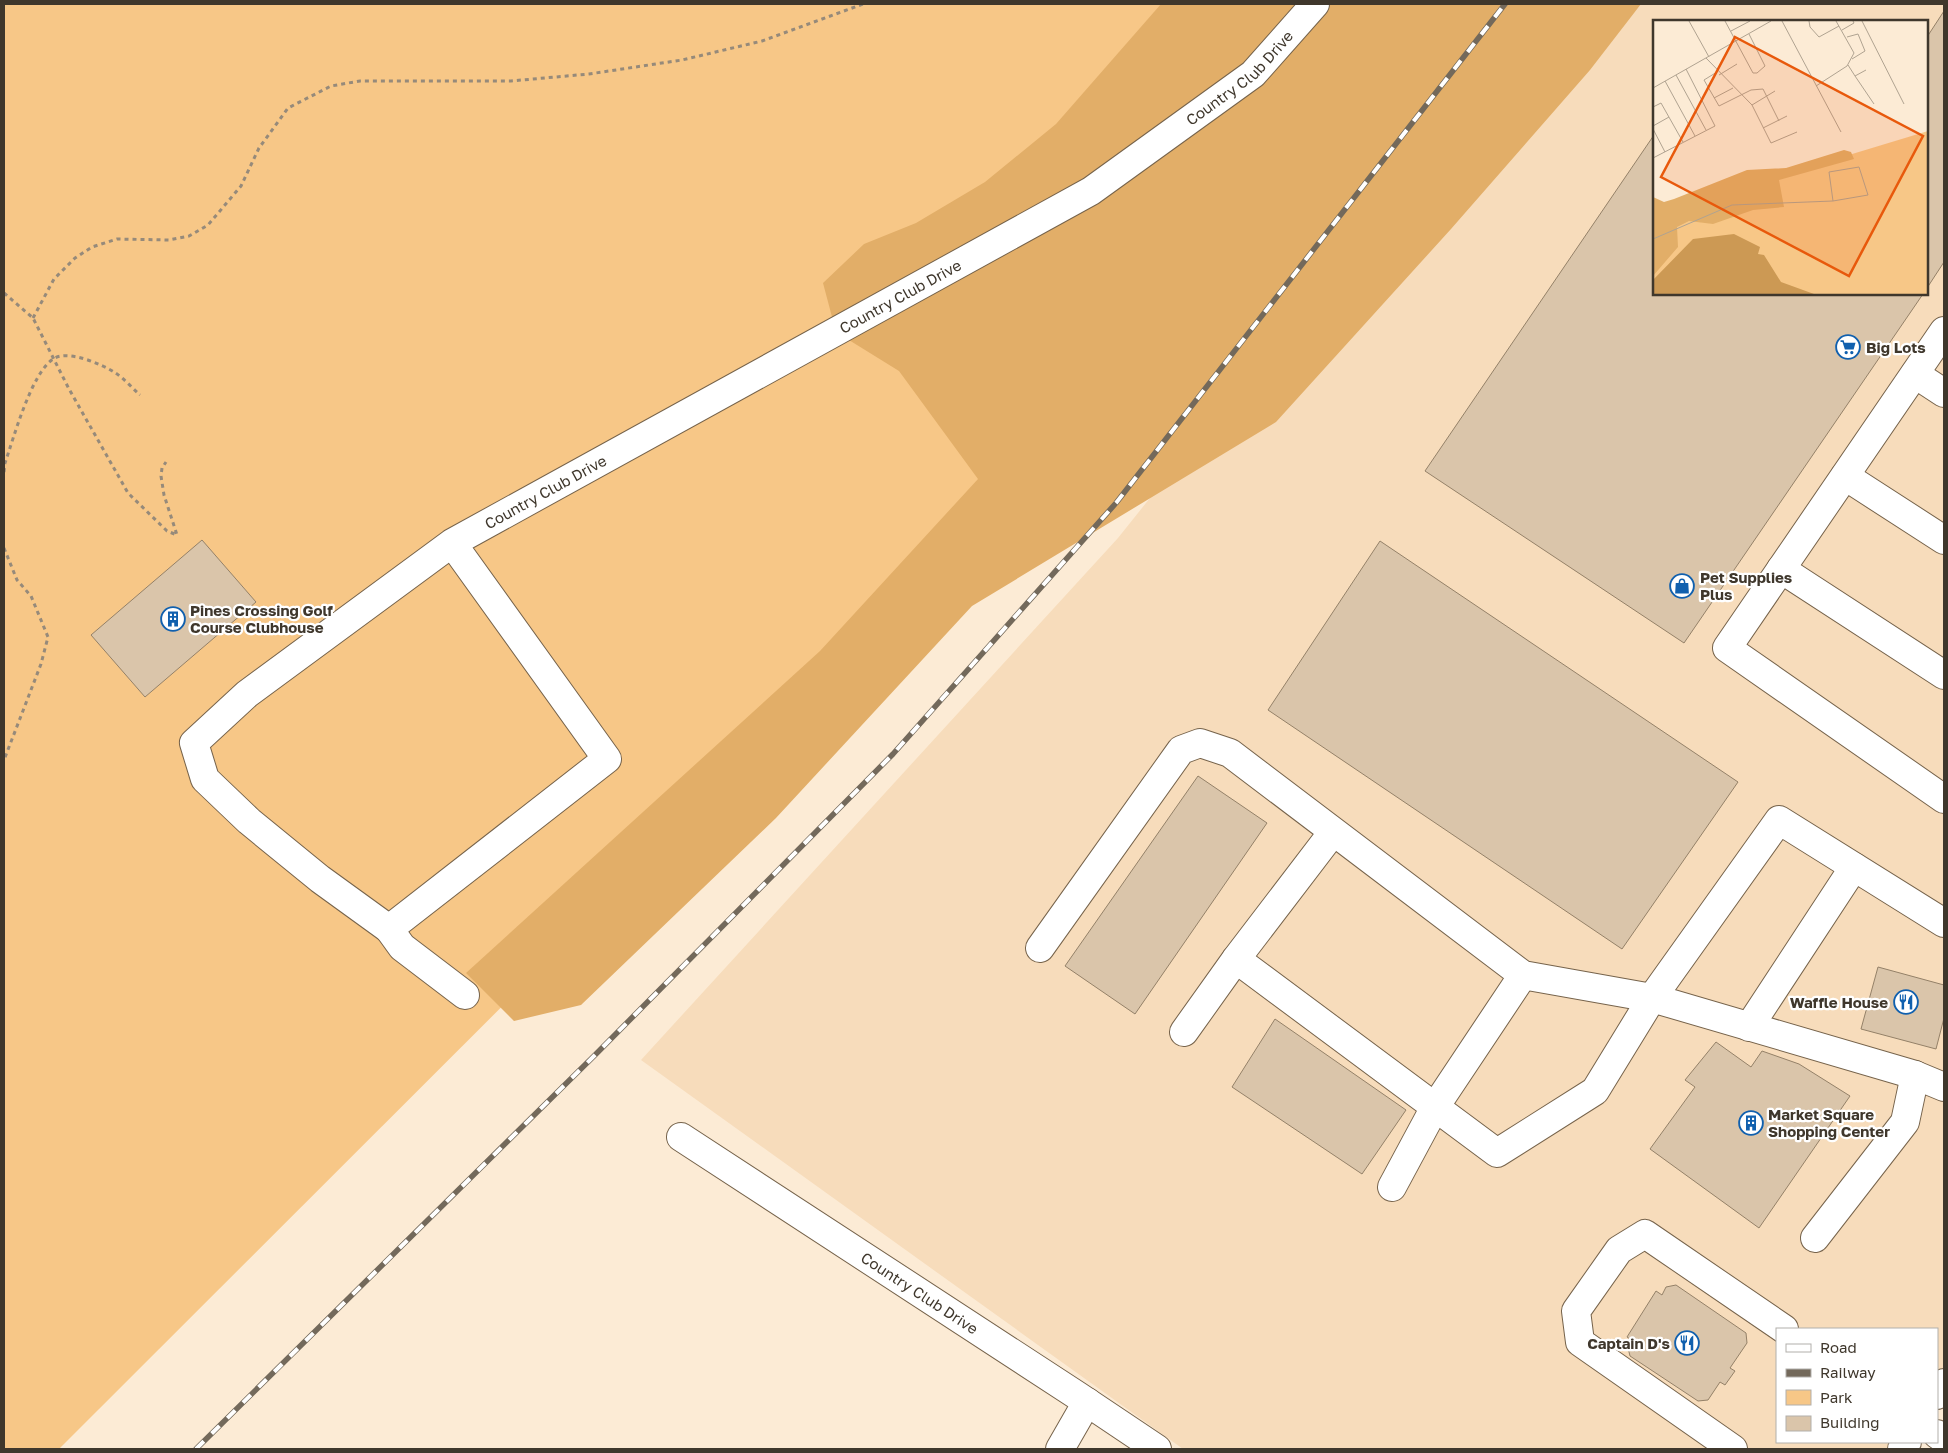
<svg xmlns="http://www.w3.org/2000/svg" width="1948" height="1453" font-family="'Golos Text',sans-serif">
  <style>
    .built { fill: #f7dcbb; fill-rule: evenodd }
    .green { fill: #f7c787 }
    .forest { fill: #e2ae68 }
    .building { fill: #dac5aa; stroke: #948168 }
    .lines { fill: none; stroke-linecap: round; stroke-linejoin: round }
    .minor-casing { stroke: #76634b; stroke-width: 30 }
    .major-casing { stroke: #76634b; stroke-width: 30 }
    .path { stroke: #968a7a; stroke-width: 3; stroke-dasharray: 4 4; stroke-linecap: butt }
    .minor { stroke: #fff; stroke-width: 28 }
    .major { stroke: #fff; stroke-width: 28 }
    .rail-casing { stroke: #73695b; stroke-width: 5.5 }
    .rail { stroke: #fff; stroke-width: 4; stroke-dasharray: 11; stroke-linecap: butt }
    .labels { text-anchor: middle; dominant-baseline: central; stroke-width: 4.5; stroke-linejoin: round; paint-order: stroke }
    .street-label { font-size: 15px; fill: #3f372c; stroke: #fff }
    .poi-label { font-size: 15px; font-weight: bold; fill: #3f372c; stroke: #fff; text-anchor: start }
    .inset-road { fill: none; stroke: #b0a391; stroke-width: 1 }
    .view { fill: #e8590c; fill-opacity: 0.15; stroke: #e8590c; stroke-width: 2.5 }
    .inset-edge { fill: none; stroke: #3f372c; stroke-width: 2.5 }
  </style>
  <rect width="100%" height="100%" fill="#fcebd5"/>
  <path class="built" d="M1545,4h399v1379l-7,12v-66h-160v113h131l-5,7h-720l-542,-389 477,-522zM1654,21h273v273h-273z"/>
  <path class="green" d="M4,4h1401l-346,446 -1000,999h-55z"/>
  <path class="forest" d="M1161,4h480l-51,66 -139,159 -175,193 -304,184 -196,212 -195,187 -67,16 -48,-48 354,-322 158,-172 -79,-108 -63,-39 -13,-49 41,-39 52,-21 69,-41 71,-58z"/>
  <g class="building">
    <path d="M1944,11v251l-17,26v-251z"/>
    <path d="M1654,135v159h269l-239,349 -259,-172z"/>
    <path d="M202,540l54,62 -111,95 -54,-62z"/>
    <path d="M1380,541l358,241 -116,167 -354,-239z"/>
    <path d="M1198,776l69,47 -132,191 -70,-48z"/>
    <path d="M1878,967l66,18v33l-8,31 -75,-20z"/>
    <path d="M1275,1019l131,91 -44,64 -130,-87z"/>
    <path d="M1716,1042l35,25 11,-16 37,13 51,32 -91,132 -109,-79 45,-62 -10,-7z"/>
    <path d="M1676,1285l70,48 1,10 -17,25 5,3 -10,14 -5,-3 -12,18 -10,1 -68,-45 -3,-12 3,-5 -3,-2 29,-46 6,4 4,-8z"/>
  </g>
  <g class="lines">
    <g class="minor-casing">
      <g id="minor">
        <path d="M1944,331l-217,317 217,151"/>
        <path d="M1915,374l29,19"/>
        <path d="M1845,476l99,64"/>
        <path id="s1" d="M452,543l155,216 -218,170 -69,-50 -71,-58 -44,-42 -11,-36 53,-49 205,-151 639,-352 162,-117 62,-70"/>
        <path d="M1781,569l163,106"/>
        <path d="M389,929l13,18 63,48"/>
        <path d="M1040,948l141,-198 19,-7 30,10 293,222 129,23 263,77 29,12"/>
        <path d="M1236,959l261,194 98,-62 57,-93 127,-178 165,103"/>
        <path d="M1749,1027l105,-160"/>
        <path d="M1184,1032l52,-73 97,-127"/>
        <path id="s2" d="M681,1137l397,259 79,53"/>
        <path d="M1392,1187l43,-80 88,-132"/>
        <path d="M1815,1238l90,-116 10,-47"/>
        <path d="M1937,1434l7,5"/>
        <path d="M1060,1449l27,-47"/>
        <path d="M1733,1449l-153,-107 -4,-31 43,-61 26,-16 139,95"/>
      </g>
    </g>
    <g class="major-casing">
      <g id="major">
        <path d="M1937,1395l7,-12"/>
        <path d="M1902,1449l5,-7"/>
      </g>
    </g>
    <g class="path">
      <path d="M4,293l29,25 36,71 59,104 39,38 10,4 -13,-40 -3,-19 1,-8 4,-6"/>
      <path d="M33,318l21,-39 21,-21 17,-11 25,-8 52,1 20,-4 19,-11 33,-39 18,-38 29,-40 43,-22 29,-5h151l78,-7 93,-14 80,-19 101,-37"/>
      <path d="M4,472l1,-9c9,-26 26,-89 48,-104 14,-10 48,5 61,13 10,6 18,16 26,23"/>
      <path d="M4,548l13,32 14,16 17,41 -7,27 -37,96"/>
    </g>
    <use href="#minor" class="minor"/>
    <use href="#major" class="major"/>
    <g class="rail-casing">
      <path id="rail" d="M196,1449l399,-394 298,-301 223,-251 389,-499"/>
    </g>
    <use href="#rail" class="rail"/>
  </g>
  <defs>
    <g id="supermarket-ring" transform="scale(1.25)"><circle r="9.5" fill="#fff" stroke="#1060ae" stroke-width="1.5"/><path d="M-6-5.5h2.5l.6 2H6L4.5 2H-2.5L-4.4-4H-6ZM-1.5 3.2a1.3 1.3 0 1 0 .1 0ZM3 3.2a1.3 1.3 0 1 0 .1 0Z" fill="#1060ae"/></g>
    <g id="shop-ring" transform="scale(1.25)"><circle r="9.5" fill="#fff" stroke="#1060ae" stroke-width="1.5"/><path d="M-5-2.5h2.3a2.7 3.5 0 0 1 5.4 0H5L5.5 6h-11ZM-1.5-2.5h3a1.5 2.3 0 0 0-3 0Z" fill="#1060ae"/></g>
    <g id="building-ring" transform="scale(1.25)"><circle r="9.5" fill="#fff" stroke="#1060ae" stroke-width="1.5"/><path d="M-4-6H4V6H1V3H-1V6H-4ZM-2.5-4.3h1.7v1.8h-1.7ZM.8-4.3h1.7v1.8H.8ZM-2.5-1h1.7V.8h-1.7ZM.8-1h1.7V.8H.8Z" fill="#1060ae"/></g>
    <g id="restaurant-ring" transform="scale(1.25)"><circle r="9.5" fill="#fff" stroke="#1060ae" stroke-width="1.5"/><path d="M-5-6h1v4h1v-4h1v4h1v-4h1v5L-1.5 .5V6h-2V.5L-5-1ZM5-6V6H3V1.5H1.5Q1.5-4 5-6Z" fill="#1060ae"/></g>
  </defs>
  <g fill-rule="evenodd">
    <use href="#supermarket-ring" x="1848" y="347"/>
    <use href="#shop-ring" x="1682" y="586"/>
    <use href="#building-ring" x="173" y="619"/>
    <use href="#restaurant-ring" x="1906" y="1002"/>
    <use href="#building-ring" x="1751" y="1123"/>
    <use href="#restaurant-ring" x="1687" y="1343"/>
  </g>
  <g class="labels">
    <g class="street-label">
      <text stroke="none"><textPath href="#s1" startOffset="2061">Country Club Drive</textPath></text>
      <text stroke="none"><textPath href="#s1" startOffset="1656">Country Club Drive</textPath></text>
      <text stroke="none"><textPath href="#s1" startOffset="1251">Country Club Drive</textPath></text>
      <text stroke="none"><textPath href="#s2" startOffset="285">Country Club Drive</textPath></text>
    </g>
    <g class="poi-label">
      <text x="1866" y="347">Big Lots</text>
      <text x="1700" y="577">Pet Supplies<tspan x="1700" dy="17">Plus</tspan></text>
      <text x="190" y="610">Pines Crossing Golf<tspan x="190" dy="17">Course Clubhouse</tspan></text>
      <text x="1888" y="1002" text-anchor="end">Waffle House</text>
      <text x="1768" y="1114">Market Square<tspan x="1768" dy="17">Shopping Center</tspan></text>
      <text x="1670" y="1343" text-anchor="end">Captain D's</text>
    </g>
  </g>
  <g transform="translate(1653 20)">
    <rect width="275" height="275" fill="#fcebd5"/>
    <path d="M275,111v163h-275v-63l117,-52z" fill="#f7c787"/>
    <path d="M191,130l7,2 3,7 -75,21 5,27 -31,3 -40,14 -24,-3 -12,6 1,20 -25,29v-79l11,5 10,-3 73,-29 39,-2z" fill="#e2ae68"/>
    <path d="M81,214l26,13 -2,7 6,1 17,27 33,12h-161v-14l40,-41z" fill="#cc9954"/>
    <path class="inset-road" d="M36,1l20,36M72,1l28,52h4l8,-7 -16,-32M129,1l59,111M156,1l1,6 9,10 20,-11M209,1l42,83M189,10l12,-7 -1,-2M78,11l19,-10M194,17l11,-3 7,17 -13,8M53,38l46,47 19,38 26,-11M195,45l7,11 11,-6M64,52l-13,8 15,26 32,-16 12,-1 16,32M23,55l30,55M66,55l18,-11M202,56l19,28M12,61l30,55M163,66l31,-20 7,-13 -18,-32M0,68l118,-67M61,78l19,-10M99,85l23,-14M0,87l8,-4 22,39M0,106l16,-9M110,108l24,-12M0,109l12,23M0,138l62,-32 -29,-57M0,219l79,-34 101,-4 35,-6 -9,-28 -30,5 4,29"/>
    <path class="view" d="M82,17l188,99 -74,140 -188,-99z"/>
    <rect width="275" height="275" class="inset-edge"/>
  </g>
  <rect width="1948" height="1453" fill="none" stroke="#3f372c" stroke-width="10"/>
  <rect x="1776" y="1328" width="162" height="115" fill="#ffffff" stroke="#b2afab"/>
  <rect x="1786" y="1344" width="25" height="8" fill="#ffffff" stroke="#b2afab"/>
  <text x="1820" y="1353" font-size="15" fill="#3f372c">Road</text>
  <rect x="1786" y="1369" width="25" height="8" fill="#73695b" stroke="#b2afab"/>
  <text x="1820" y="1378" font-size="15" fill="#3f372c">Railway</text>
  <rect x="1786" y="1390" width="25" height="15" fill="#f7c787" stroke="#b2afab"/>
  <text x="1820" y="1403" font-size="15" fill="#3f372c">Park</text>
  <rect x="1786" y="1416" width="25" height="15" fill="#dac5aa" stroke="#b2afab"/>
  <text x="1820" y="1428" font-size="15" fill="#3f372c">Building</text>
</svg>
